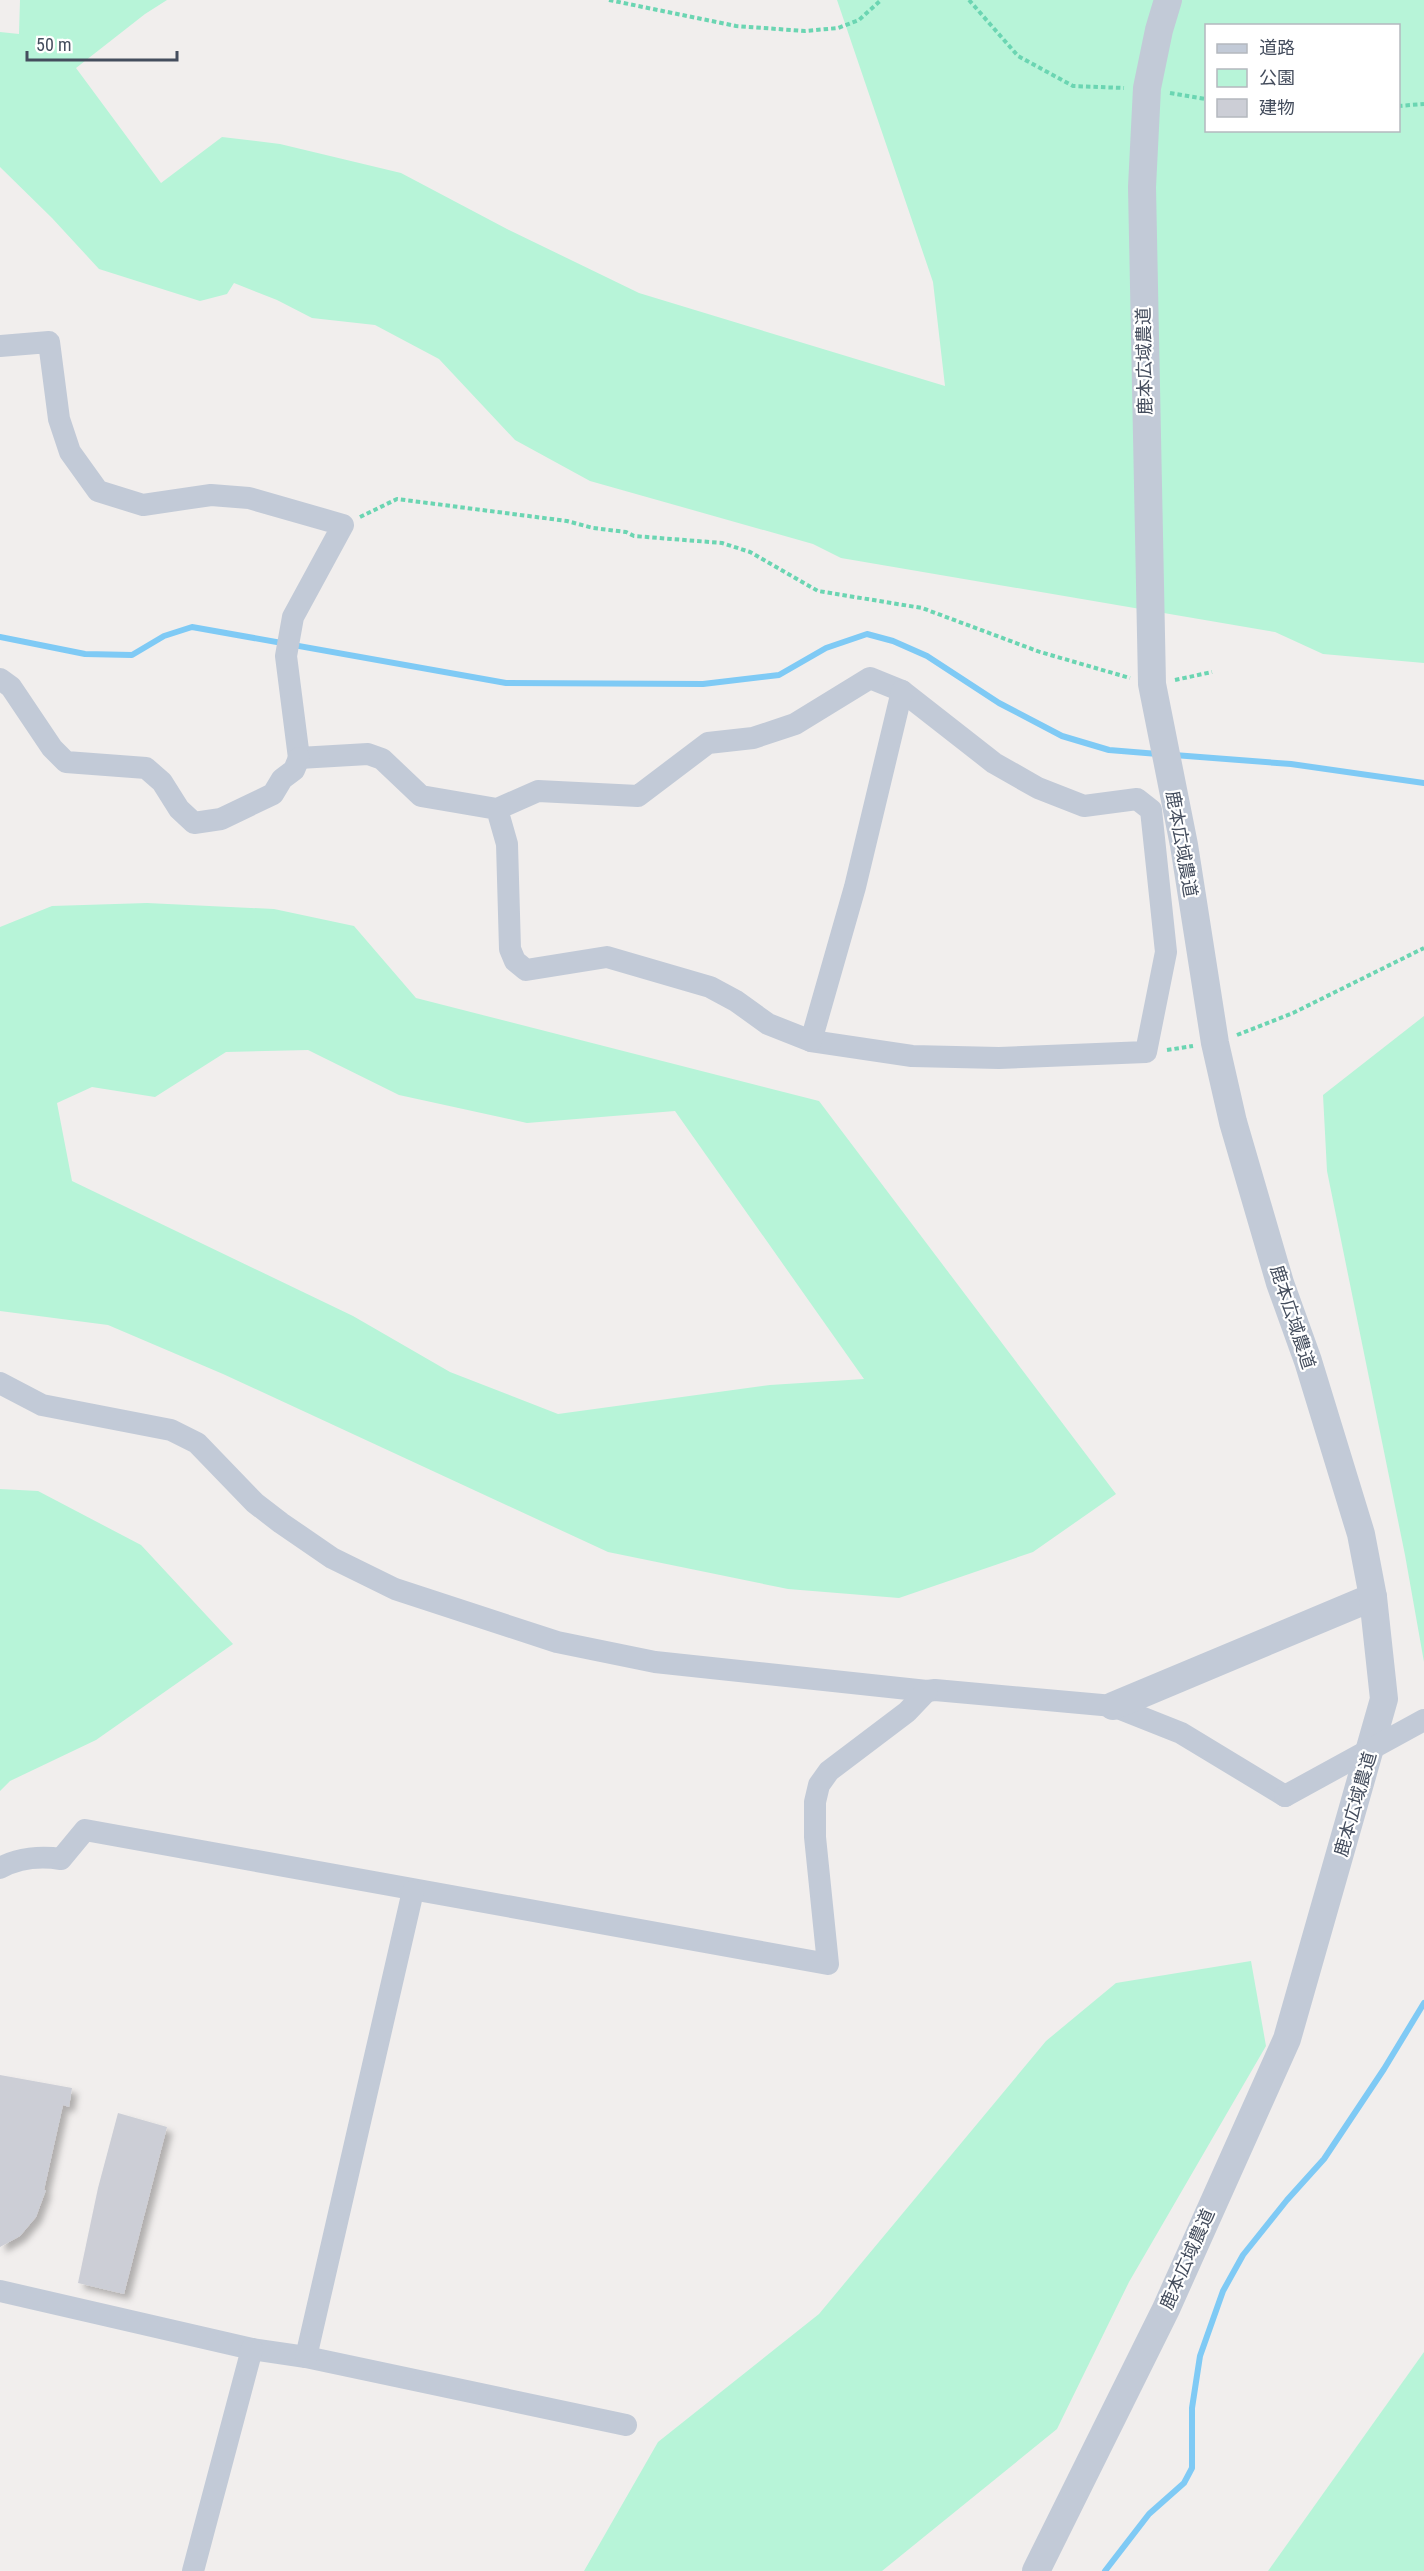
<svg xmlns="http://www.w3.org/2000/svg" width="1424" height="2571" font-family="'Roboto Condensed','Noto Sans JP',sans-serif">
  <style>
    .green { fill: #b7f4d8; fill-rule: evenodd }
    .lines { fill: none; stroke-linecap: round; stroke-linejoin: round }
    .stream { stroke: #7fcaf5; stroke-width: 6 }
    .building { fill: #ccced6; filter: url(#shadow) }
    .path { stroke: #6bd5b2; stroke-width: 4; stroke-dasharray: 4.5 3; stroke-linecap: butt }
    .minor { stroke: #c2cad7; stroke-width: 22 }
    .tertiary { stroke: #c2cad7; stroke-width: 28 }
    .minor-bridge { stroke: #c2cad7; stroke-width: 22 }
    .labels { text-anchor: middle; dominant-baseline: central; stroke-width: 4.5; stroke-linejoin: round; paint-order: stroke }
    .street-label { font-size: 18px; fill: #444d5d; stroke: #fff }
  </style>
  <defs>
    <filter id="shadow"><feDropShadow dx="5.5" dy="5.5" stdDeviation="3" flood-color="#0004"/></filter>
  </defs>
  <rect width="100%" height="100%" fill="#f1eeed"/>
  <g class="green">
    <path d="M20,0h147l-22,14 -69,54 85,115 61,-46 58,7 121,29 106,56 132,64 306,93 -12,-104 -96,-282h587v663l-101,-9 -48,-22 -434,-74 -28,-14 -223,-63 -75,-41 -76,-81 -64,-34 -63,-7 -35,-18 -43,-17 -7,11 -27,7 -101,-32 -47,-51 -52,-51v-135l19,2zM1206,26h192v104h-192z"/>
    <path d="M147,903l127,6 80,17 62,72 403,103 297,393 -83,58 -134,46 -111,-9 -180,-37 -385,-178 -115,-49 -108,-14v-384l52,-21zM308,1050l91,45 128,28 148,-12 189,268 -94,6 -212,29 -108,-42 -97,-56 -281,-135 -15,-78 35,-16 63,10 71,-45z"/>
    <path d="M1424,1016v646l-19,-107 -78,-384 -4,-76z"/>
    <path d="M0,1489l38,2 103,54 92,99 -137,96 -86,41 -10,10z"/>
    <path d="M1251,1961l15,85 -137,236 -72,147 -175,142h-298l74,-129 161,-128 227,-273 70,-58z"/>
    <path d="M1424,2352v219h-156z"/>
  </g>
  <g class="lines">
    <g class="stream">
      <path d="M0,637l85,17 47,1 32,-19 28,-9 314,56 197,1 76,-9 47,-27 41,-14 26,7 34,15 72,47 63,33 47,14 49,4"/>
      <path d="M1174,755l117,9 133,19"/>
      <path d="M1105,2571l44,-57 35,-31 8,-15v-60l8,-52 23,-65 20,-36 44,-55 37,-41 60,-90 40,-66"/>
    </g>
  </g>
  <g class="building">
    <path d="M0,2075l72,13 -3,19 -6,-2 -19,85h2l-10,27 -16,19 -20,11z"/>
    <path d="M118,2113l49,14 -43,167 -46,-11 20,-95z"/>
  </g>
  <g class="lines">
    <g class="path">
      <path d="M609,0l127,26 69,5 33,-3 21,-8 22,-20"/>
      <path d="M969,0l49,56 55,30 51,2"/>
      <path d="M1170,93l36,6"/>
      <path d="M1398,106l26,-2"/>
      <path d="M360,517l37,-18 170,22 26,7 33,4 8,4 88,7 28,9 68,39 104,17 118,44 90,26"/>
      <path d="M1175,680l37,-8"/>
      <path d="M1237,1035l56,-22 131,-65"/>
      <path d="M1167,1050l26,-4"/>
    </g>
    <g class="minor">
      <path d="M0,346l49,-4 10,77 11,33 28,39 45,14 68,-10 38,3 94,27 -50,92 -7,39 13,102 69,-4 14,5 39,37 76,13 41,-18 100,5 70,-53 45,-5 42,-14 75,-46 32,13 92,72 44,25 46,18 53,-7 14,11 15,142 -20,100 -147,6 -87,-2 -101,-15 -43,-17 -32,-23 -26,-14 -103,-30 -81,13 -11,-9 -5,-12 -3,-105 -10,-35"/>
      <path d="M0,679l11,8 41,61 14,14 80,6 16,14 17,27 15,14 27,-4 52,-25 9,-15 12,-9 5,-12"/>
      <path d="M811,1041l44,-154 47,-196"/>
      <path d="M0,1383l42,22 129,25 26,13 58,60 26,20 51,35 63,31 162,53 98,20 272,29 8,-1 178,16 68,27 104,63"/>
      <path d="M0,1868c18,-10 41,-12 61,-9l24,-29 743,134 -13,-127v-35l4,-17 10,-14 78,-59 20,-21"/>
      <path d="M0,2291l252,58 54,8 320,68"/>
      <path d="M306,2357l107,-466"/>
      <path d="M193,2571l59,-222"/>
    </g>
    <g class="tertiary">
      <path d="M1113,1706l260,-109"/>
      <path d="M1036,2571l130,-262 121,-270 97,-340 -11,-102 -12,-63 -53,-173 -28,-78 -47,-161 -18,-79 -31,-198 -32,-161 -10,-497 5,-99 12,-58 9,-30"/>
    </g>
    <path class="minor-bridge" d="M1285,1796l139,-76"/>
  </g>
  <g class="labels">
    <g class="street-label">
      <text transform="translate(1144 361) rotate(-91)">鹿本広域農道</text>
      <text transform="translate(1182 844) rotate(80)">鹿本広域農道</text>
      <text transform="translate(1293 1317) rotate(72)">鹿本広域農道</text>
      <text transform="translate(1355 1804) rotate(-74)">鹿本広域農道</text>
      <text transform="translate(1187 2259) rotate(-66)">鹿本広域農道</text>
    </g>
  </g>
  <rect x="1205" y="24" width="195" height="108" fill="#ffffff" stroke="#b4b8be" stroke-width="1.5"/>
  <rect x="1217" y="44" width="30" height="9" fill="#c2cad7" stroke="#b4b8be" stroke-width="1.5"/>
  <text x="1259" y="54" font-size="18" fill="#444d5d">道路</text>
  <rect x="1217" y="69" width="30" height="18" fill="#b7f4d8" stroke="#b4b8be" stroke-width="1.5"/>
  <text x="1259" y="84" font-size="18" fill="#444d5d">公園</text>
  <rect x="1217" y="99" width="30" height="18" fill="#ccced6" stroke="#b4b8be" stroke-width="1.5"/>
  <text x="1259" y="114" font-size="18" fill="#444d5d">建物</text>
  <path d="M27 51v9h150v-9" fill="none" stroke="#444d5d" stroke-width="3"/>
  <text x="36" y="51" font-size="18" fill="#444d5d" stroke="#ffffff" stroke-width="4.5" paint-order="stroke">50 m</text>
</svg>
